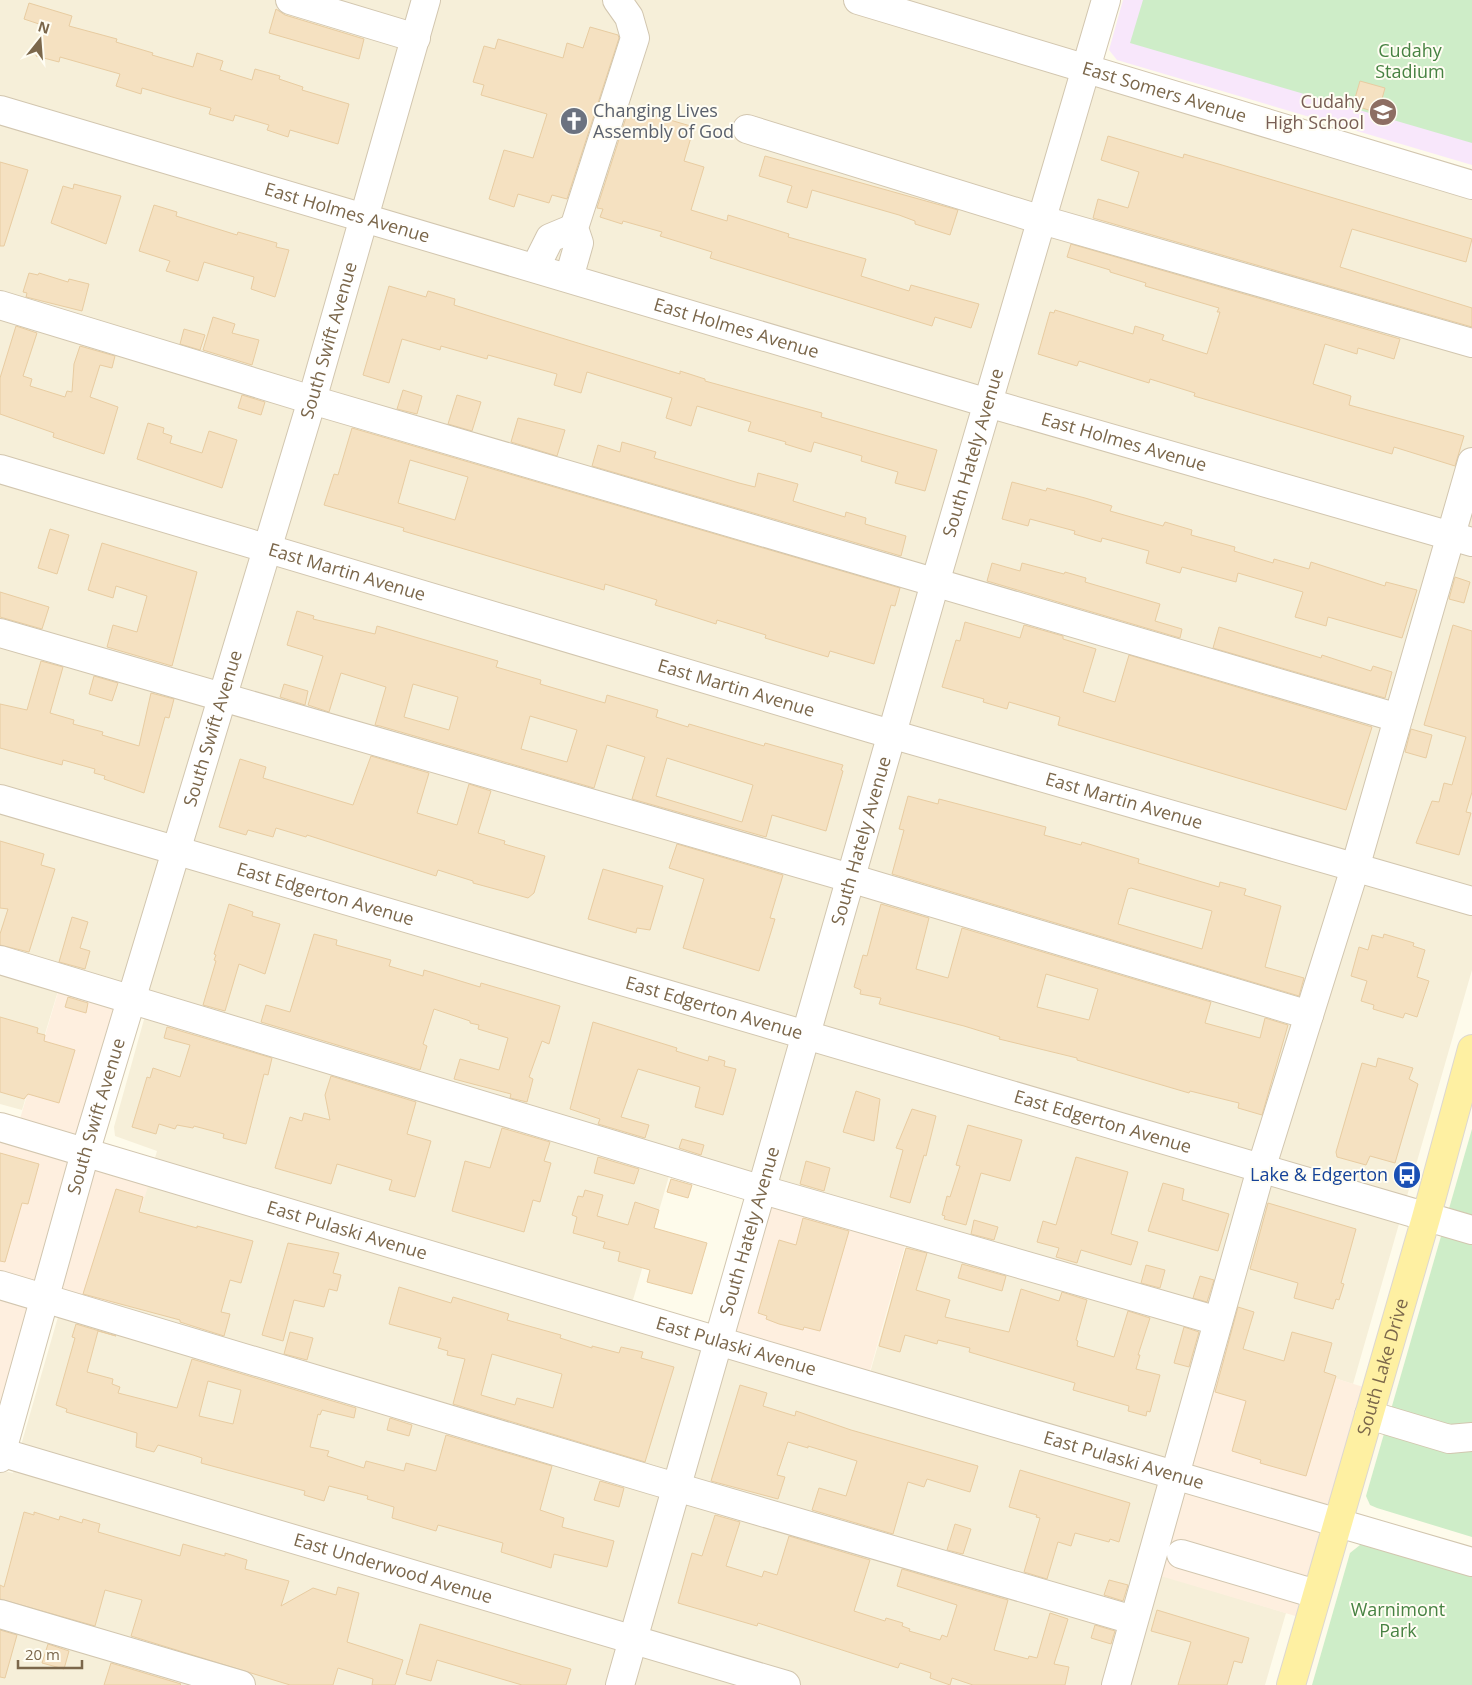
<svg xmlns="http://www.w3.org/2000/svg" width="1472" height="1685" viewBox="0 0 1472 1685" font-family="'Open Sans',sans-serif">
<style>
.residential{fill:#f6efd9;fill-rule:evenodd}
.commercial{fill:#feefdf}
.education{fill:#f8e7fb}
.green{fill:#ceedc8}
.building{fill:#f5e1c1;stroke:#e8cca1;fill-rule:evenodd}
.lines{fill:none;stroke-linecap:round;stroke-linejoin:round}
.minor-casing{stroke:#d2c6af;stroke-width:30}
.major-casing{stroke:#ddd7d0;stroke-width:30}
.minor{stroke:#fff;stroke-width:28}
.major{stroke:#fef0a2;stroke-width:28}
.labels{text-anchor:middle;stroke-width:4;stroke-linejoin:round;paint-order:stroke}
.park-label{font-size:18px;fill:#478242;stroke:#fffdf3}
.street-label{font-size:18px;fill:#7b674b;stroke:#fffdf3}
.education-label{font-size:18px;fill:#785e54;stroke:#fffdf3;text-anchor:end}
.worship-label{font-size:18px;fill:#5b616d;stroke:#fffdf3;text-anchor:start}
.transit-label{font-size:18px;fill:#164399;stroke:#fffdf3;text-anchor:end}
</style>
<rect width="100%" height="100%" fill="#fefbeb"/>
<path class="residential" d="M0 0H1091L1069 78 1472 198V970L1353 1384 1209 1338 1144 1570 1286 1613 1265 1685H0V1470L13 1473 60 1310 107 1324 157 1151 115 1136 114 1127 150 998 64 971 22 1110 0 1104ZM676 1152 913 1222 864 1394 626 1324Z"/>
<g class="commercial">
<path d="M62 979 131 999 86 1153 152 1173 109 1317 47 1298 0 1452V1127L16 1132Z"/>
<path d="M763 1190 909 1232 866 1385 719 1340Z"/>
<path d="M1213 1340 1376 1391 1309 1620 1147 1572Z"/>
</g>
<path class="education" d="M1123 0H1472V165L1117 60 1109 50Z"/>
<g class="green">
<path d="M1143 0H1472V143L1130 43Z"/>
<path d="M1472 1129V1537L1377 1508 1370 1505 1366 1496Z"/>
<path d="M1360 1545H1369L1472 1575V1685H1312L1350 1553Z"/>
</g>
<g class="building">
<path d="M29 3 72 16 69 26 117 39 116 42 153 53 152 55 193 67 197 53 223 61 220 70 252 80 255 69 280 76 279 79 303 87 302 90 349 104 338 144 290 130 288 137 267 130 269 125 235 115 233 121 209 114 211 108 179 99 142 88 141 94 116 86 120 74 60 57 59 62 36 56 45 26 24 19Z"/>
<path d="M276 9 285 15 364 39 359 59 269 33Z"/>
<path d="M590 27 618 35 619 38 567 199 552 195 549 203 518 194 514 207 489 199 504 150 533 158 547 114 481 95 484 85 473 82 484 46 495 49 498 39 563 58 567 43 583 48Z"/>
<path d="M1360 81 1385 88 1378 113 1353 105Z"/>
<path d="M629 108 694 127 684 161 704 167 691 210 727 221 728 215 789 234 788 237 866 259 861 276 909 291 911 285 979 304 971 328 935 317 932 326 710 258 712 252 660 236 662 232 623 221 622 224 600 217 603 209 597 208Z"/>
<path d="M1108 136 1183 158 1184 154 1222 165 1472 239 1466 262 1352 229 1340 267 1472 308V327L1093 218 1098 199 1128 208 1139 172 1101 160Z"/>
<path d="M765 156 958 210 950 235 915 224V221L899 215 812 190 807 208 787 202 792 186 759 176Z"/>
<path d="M0 162 28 170 4 246H0Z"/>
<path d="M74 184 121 196 106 244 51 223 63 186 73 189Z"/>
<path d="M154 205 177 212 176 216 237 235 238 232 277 243 276 247 289 250 275 297 251 289 254 277 204 262 198 281 166 271 170 261 139 251Z"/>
<path d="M1071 244 1400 339 1394 359 1358 348 1357 354 1325 344 1313 384 1351 396 1349 405 1464 436 1455 466 1394 447 1392 454 1194 396 1195 393 1150 379 1149 383 1079 361 1077 366 1038 354 1050 312 1054 313 1055 310 1133 334 1135 326 1164 335 1162 340 1207 354 1220 312H1217L1219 308 1145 286 1146 283 1110 272V270L1067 257Z"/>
<path d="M29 273 38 275 39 273 68 282 69 279 89 284 82 311 26 297 27 293 23 292Z"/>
<path d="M389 286 426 297 428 291 455 299 454 305 499 319 680 374V371L705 379V381L822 413 821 417 937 450 925 491 895 483 898 472 861 461 862 456 814 442 811 452 785 444 786 442 748 431 751 422 697 406 691 426 666 418 672 398 587 372 581 393 554 385 557 374 488 355 487 359 441 346 440 350 402 339 389 383 363 375Z"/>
<path d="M213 317 235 324 232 333 259 340 252 365 203 350Z"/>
<path d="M16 326 37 333 23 376 32 379 30 386 65 397 67 391 72 392 74 364 80 346 115 356 112 368 100 365 90 397 118 407 104 454 53 437 54 433 0 414V378Z"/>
<path d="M184 329 205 335 200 350 180 344Z"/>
<path d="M403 390 422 396 417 414 397 409Z"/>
<path d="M242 395 265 402 261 415 238 408Z"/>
<path d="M457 395 481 402 472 431 448 424Z"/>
<path d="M518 418 565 430 557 456 511 442Z"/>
<path d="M148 423 164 428 163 433 172 436 170 443 202 453 209 431 237 440 222 488 137 459Z"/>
<path d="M352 428 900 588 895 606 891 605 874 664 830 651 828 657 765 638 766 635 717 620 716 624 691 616 655 605 657 600 605 584 604 590 403 531 404 528 324 505 334 474 338 475ZM410 460 468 477 455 520 398 503Z"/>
<path d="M622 442 656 452 654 458 739 483 755 487 758 473 798 484 793 501 845 517 846 512 866 518 865 524 906 536 901 556 592 466 598 445 620 452Z"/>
<path d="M1012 482 1046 491 1047 488 1085 498 1112 506 1110 511 1163 526 1165 522 1192 530 1191 535 1235 547 1234 551 1273 563 1274 559 1309 569 1311 562 1385 586 1386 582 1417 590 1402 638 1328 617 1326 626 1295 617 1303 592 1238 573 1236 582 1182 567 1180 573 1146 563 1149 551 1102 538 1101 542 1074 534 1075 531 1030 519 1028 526 1002 519Z"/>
<path d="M50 529 69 535 57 574 38 568Z"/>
<path d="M102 543 197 572 172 666 107 647 113 625 137 632 147 596 116 586 113 598 88 590Z"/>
<path d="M992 563 1020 571 1022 563 1064 574 1065 572 1086 578 1085 582 1160 604 1155 621 1182 629 1180 638 987 581Z"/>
<path d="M1455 577 1470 582 1464 603 1449 599Z"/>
<path d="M0 592 49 607 42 629 0 617Z"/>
<path d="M297 611 314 616 313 619 375 634 377 626 498 661 496 667 541 680 540 684 605 703 607 695 658 710 656 717 688 727 689 724 764 746 765 743 843 765 841 770 843 771 826 831 772 815 766 837 632 799 645 757 607 745 594 788 380 726 375 725 386 687 341 673 329 712 308 705 323 656 287 645ZM413 684 458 697 449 730 404 717ZM530 716 577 730 567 762 521 749ZM667 758 753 785 742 822 656 796Z"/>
<path d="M965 622 1020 638 1024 625 1063 636V639L1096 649 1083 692 1115 702 1129 655 1372 727 1346 810 1058 725 1060 717 1009 702 1007 709 983 702 984 699 942 687 956 640 960 641Z"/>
<path d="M1453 625 1472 631V792L1466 812 1471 813 1459 855 1416 843 1432 801 1439 802 1444 783 1452 785 1466 737 1424 725Z"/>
<path d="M1219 627 1321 658 1322 655 1371 671 1373 666 1392 672 1385 698 1213 648Z"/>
<path d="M41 661 63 667 50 713 74 720 73 724 103 732 102 735 139 746 151 693 174 699 169 718 165 717 144 793 104 779 105 776 94 773 95 769 63 760 62 765 0 748V704L27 710Z"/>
<path d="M94 676 118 683 112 701 89 694Z"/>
<path d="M284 684 308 691 305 705 280 697Z"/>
<path d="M1411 729 1432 735 1426 758 1405 752Z"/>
<path d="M371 756 429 773 417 813 457 825 469 784 491 791 478 833 505 841 504 844 545 856 534 893 528 898 521 896 473 883V881L438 870 436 876 307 835 306 837 276 828 273 837 248 830 246 835 219 827 240 759 266 767 263 778 353 805Z"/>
<path d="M908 796 938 804 939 799 1046 827 1044 835 1081 845 1082 842 1139 859 1138 863 1219 887 1220 882 1246 889 1244 895 1281 906 1265 967 1304 978 1299 996 892 874 904 830 899 829ZM1131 888 1212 911 1202 949 1118 924 1128 889Z"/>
<path d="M0 841 44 854 41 865 55 869 29 952 0 945V934L8 909 0 908Z"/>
<path d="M677 844 783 875 770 918 775 919 759 971 683 948 704 879 669 868Z"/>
<path d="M603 869 663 886 650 930 637 928 636 933 588 919Z"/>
<path d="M229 904 253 912 252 916 280 924 265 974 239 964 225 1011 203 1005 216 961 214 960 216 955 214 954Z"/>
<path d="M881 904 929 918 916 969 948 978 962 928 1211 1002 1205 1023 1260 1038 1265 1018 1288 1025 1262 1115 1238 1108 1239 1103 1190 1091 1189 1093 1077 1060V1058L999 1039 1000 1037 964 1026 879 1004 881 998 860 994 861 990 854 987 863 955 867 956ZM1046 974 1098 989 1089 1020 1037 1007Z"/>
<path d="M72 917 88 922 80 948 90 951 85 969 59 962Z"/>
<path d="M314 934 337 940 336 945 391 960 389 966 423 976 424 970 480 987 481 983 560 1006 549 1044 542 1041 529 1077 533 1079 527 1102 510 1098 511 1094 454 1079 460 1059 499 1070 508 1038 478 1029 479 1025 470 1023V1021L434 1009 423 1044 427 1046 420 1070 261 1022 266 1005 290 1012Z"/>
<path d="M1384 934 1414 943 1413 946 1425 950 1417 977 1429 981 1417 1017 1405 1013 1403 1018 1373 1009 1374 1005 1361 1001 1367 981 1351 976 1359 947 1368 950 1372 935 1383 938Z"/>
<path d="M68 997 88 1003 86 1013 65 1007Z"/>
<path d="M0 1017 38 1028 37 1033 45 1035 44 1041 75 1050 59 1103 28 1094 24 1099 0 1092Z"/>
<path d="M593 1022 677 1048 676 1051 708 1061 709 1056 725 1061 724 1066 736 1069 723 1115 695 1107 700 1087 638 1069 621 1117 649 1125 645 1138 598 1124 600 1119 570 1109Z"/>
<path d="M167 1027 272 1058 268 1075 264 1074 246 1144 223 1138 224 1134 194 1126 193 1128 177 1125 175 1129 159 1124 156 1134 132 1127 147 1077 150 1078 153 1068 180 1077 190 1045 164 1038Z"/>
<path d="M1378 1058 1413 1068 1409 1079 1418 1084 1395 1163 1370 1156 1366 1165 1337 1157 1336 1152 1362 1063 1376 1067Z"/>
<path d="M331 1076 416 1102 407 1134 431 1141 415 1197 389 1190 392 1180 337 1164 331 1184 275 1168 290 1117 302 1121 304 1113 330 1120 325 1095Z"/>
<path d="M856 1091 880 1099 874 1141 843 1132Z"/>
<path d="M912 1109 936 1116 926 1156 924 1155 910 1203 890 1197 903 1150 896 1148Z"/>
<path d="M968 1125 1022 1140 1010 1181 981 1173 966 1225 944 1219 945 1216 942 1215 947 1196 950 1197 960 1166 956 1165Z"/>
<path d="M502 1128 550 1142 544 1161 551 1163 540 1202 533 1200 524 1232 452 1211 465 1161 490 1168Z"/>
<path d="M682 1139 704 1145 701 1155 679 1148Z"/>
<path d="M0 1153 39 1164 28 1204 22 1203 5 1262 0 1261Z"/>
<path d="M598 1157 639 1169 634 1184 594 1173Z"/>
<path d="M1076 1157 1128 1172 1111 1234 1138 1242 1131 1265 1081 1250 1077 1263 1056 1257 1059 1248 1037 1242 1043 1221 1056 1225Z"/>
<path d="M806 1161 830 1168 824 1191 800 1184Z"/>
<path d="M671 1179 692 1185 688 1198 667 1192Z"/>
<path d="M1163 1183 1184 1189 1182 1200 1229 1214 1218 1251 1148 1231Z"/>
<path d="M116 1189 143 1197 139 1212 197 1228V1226L253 1241 241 1283 230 1280 221 1312 230 1314 224 1336 180 1322V1320L83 1294Z"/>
<path d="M585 1190 603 1195 597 1216 628 1225 635 1202 659 1210 654 1228 707 1243 692 1294 647 1282 650 1270 618 1261 620 1252 603 1248 605 1242 573 1233 577 1217 572 1215 578 1196 583 1197Z"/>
<path d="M1268 1203 1356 1229 1341 1283 1344 1284 1339 1300 1336 1299 1333 1309 1294 1298 1298 1283 1250 1269Z"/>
<path d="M803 1218 849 1231 820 1331 804 1327 803 1330 779 1324 766 1319 767 1316 758 1313 779 1240 796 1245Z"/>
<path d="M974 1220 998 1227 994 1240 971 1234Z"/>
<path d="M288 1243 339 1253 333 1273 341 1275 337 1291 329 1289 324 1307 294 1300 283 1341 262 1335Z"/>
<path d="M906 1248 927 1253 916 1290 950 1300 945 1317 1009 1332 1021 1289 1059 1301 1062 1292 1087 1300 1076 1340 1078 1341 1077 1346 1114 1357 1128 1311 1150 1318 1138 1355H1140L1136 1369 1160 1375 1150 1412 1147 1411 1146 1416 1128 1411 1129 1406 1073 1390 1075 1383 969 1352 970 1348 938 1340 937 1344 905 1335 900 1352 879 1346Z"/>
<path d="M962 1264 1006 1276 1002 1291 958 1278Z"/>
<path d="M1146 1265 1165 1270 1160 1288 1141 1283Z"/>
<path d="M1200 1276 1214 1280 1207 1302 1193 1298Z"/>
<path d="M399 1287 451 1303 453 1297 476 1304 509 1314 507 1320 561 1335 560 1338 592 1348V1346L619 1353 621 1347 643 1352 641 1358 674 1367 645 1462 453 1404 465 1359 447 1355 448 1351 438 1348 441 1338 389 1324ZM492 1354 562 1374 553 1408 517 1398 515 1405 481 1395Z"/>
<path d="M1238 1307 1254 1312 1243 1349 1284 1361 1292 1332 1332 1343 1324 1372 1336 1376 1306 1476 1260 1463 1261 1460 1232 1451 1246 1401 1215 1392Z"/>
<path d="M76 1324 116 1336 98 1331 87 1372 113 1379 112 1384 120 1387 118 1393 177 1408 192 1359 356 1408 354 1418 322 1410 320 1415 318 1414 310 1447 329 1451 327 1456 364 1468 366 1461 404 1471 406 1463 436 1471 446 1435 552 1466 540 1510 564 1518 562 1527 614 1541 607 1567 554 1554 551 1568 501 1552 503 1543 438 1525 436 1531 392 1518 394 1507 367 1499 368 1496 329 1486 324 1501 304 1495 305 1491 201 1463 202 1458 193 1455 158 1445 154 1452 136 1447 137 1433 66 1412 67 1409 56 1405 75 1338 72 1337ZM208 1381 241 1390 233 1424 199 1416Z"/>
<path d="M1184 1327 1199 1332 1189 1367 1174 1363Z"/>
<path d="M290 1332 313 1338 307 1360 284 1354Z"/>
<path d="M740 1385 767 1393 763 1406 795 1416 796 1411 851 1430 978 1466 970 1492 927 1479 924 1487 908 1482 893 1534 812 1510 819 1488 846 1496 857 1461 808 1446V1448L788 1442 777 1475 785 1477 778 1499 711 1481Z"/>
<path d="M390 1418 412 1425 409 1436 387 1430Z"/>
<path d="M1020 1470 1130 1503 1119 1542 1110 1539 1109 1542 1075 1533 1071 1546 1058 1542 1047 1579 1024 1572 1040 1518 1036 1517 1037 1515 1009 1507Z"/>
<path d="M600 1481 624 1488 619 1507 594 1500Z"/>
<path d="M24 1512 34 1515V1512L59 1520 60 1516 82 1523 83 1519 100 1524 98 1532 180 1556 183 1544 225 1556V1553L247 1560 245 1569 289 1581 281 1606 313 1588 336 1595 338 1587 359 1593 347 1642 403 1660 395 1685H372L373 1679 338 1668 333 1685H290L131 1636 142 1600 105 1590 95 1626 0 1599V1585L4 1587Z"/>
<path d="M715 1515 740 1522 726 1566 762 1577 764 1571 777 1575 789 1536 870 1560 854 1611 885 1621 886 1618 903 1623 902 1626 910 1629 909 1631 940 1640 942 1635 947 1637 957 1605 897 1586 902 1569 1008 1600 994 1650 1028 1659 1029 1656 1037 1658 1050 1613 1068 1619 1054 1664 1069 1667 1065 1685H973L952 1678 950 1685 930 1678 931 1673 900 1663 898 1668 758 1623 757 1626 678 1603 692 1553 702 1556Z"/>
<path d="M955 1524 971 1529 963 1554 947 1550Z"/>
<path d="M1109 1580 1128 1585 1123 1601 1104 1595Z"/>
<path d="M1157 1610 1249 1638 1242 1663 1234 1661 1227 1685H1178L1191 1642 1151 1631Z"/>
<path d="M420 1624 571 1669 566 1685H522L437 1660 431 1681 406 1674Z"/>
<path d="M1095 1625 1115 1631 1111 1644 1091 1638Z"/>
<path d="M0 1630 17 1635 5 1678 0 1677Z"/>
<path d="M48 1644 69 1651 64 1669 42 1663Z"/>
<path d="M111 1663 181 1684 180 1685H104Z"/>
</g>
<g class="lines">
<defs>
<g id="minor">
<path d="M290 0 416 38"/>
<path id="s1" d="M858 0 1472 185"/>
<path id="s2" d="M0 110 988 403 1472 542"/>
<path d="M747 129 1042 220 1472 343"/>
<path d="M535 268 550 238 574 228"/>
<path d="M569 278 579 243 574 228 635 38 629 17 617 0"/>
<path d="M0 305 312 400 1398 718"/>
<path id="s3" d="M0 469 870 728 1472 901"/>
<path d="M0 633 850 878 1309 1015"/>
<path id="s4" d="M0 799 1472 1230"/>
<path d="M0 960 763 1190 1218 1321"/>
<path id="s5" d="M0 1127 839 1377 1472 1562"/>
<path d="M0 1285 652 1480 1133 1620"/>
<path d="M1369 1415 1449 1439 1472 1437"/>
<path id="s6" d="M0 1452 786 1685"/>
<path id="s7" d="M0 1458 85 1153 312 400 426 0"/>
<path d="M1181 1554 1316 1594"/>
<path d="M0 1614 241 1685"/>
<path id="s8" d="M620 1685 935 583 1106 0"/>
<path d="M1116 1685 1261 1169 1355 868 1472 462"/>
</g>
<g id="major">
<path id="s9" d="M1291 1685 1426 1218 1472 1049"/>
</g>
</defs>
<use href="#minor" class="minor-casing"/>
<use href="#major" class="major-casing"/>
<use href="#minor" class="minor"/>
<use href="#major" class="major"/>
</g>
<defs>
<symbol id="school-disc" viewBox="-11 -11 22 22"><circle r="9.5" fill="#8d6e63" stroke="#fffdf3"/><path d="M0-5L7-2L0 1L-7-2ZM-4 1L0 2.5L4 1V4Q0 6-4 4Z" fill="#fff"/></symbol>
<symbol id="church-disc" viewBox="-11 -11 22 22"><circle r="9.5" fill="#6b7280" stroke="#fffdf3"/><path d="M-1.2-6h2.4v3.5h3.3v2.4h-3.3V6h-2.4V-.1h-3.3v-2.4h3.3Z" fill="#fff"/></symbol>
<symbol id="bus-disc" viewBox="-11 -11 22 22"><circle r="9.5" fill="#1a4fb4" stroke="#fffdf3"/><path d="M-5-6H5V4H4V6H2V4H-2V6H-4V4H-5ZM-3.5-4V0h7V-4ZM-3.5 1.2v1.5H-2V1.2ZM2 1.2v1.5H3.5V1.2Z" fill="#fff"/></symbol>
</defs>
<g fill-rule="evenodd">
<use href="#school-disc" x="1367" y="96" width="32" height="32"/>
<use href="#church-disc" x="558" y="105" width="32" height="32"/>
<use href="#bus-disc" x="1391" y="1159" width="32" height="32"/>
</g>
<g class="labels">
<g class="park-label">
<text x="1410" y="57">Cudahy<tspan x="1410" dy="21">Stadium</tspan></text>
<text x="1398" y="1616">Warnimont<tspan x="1398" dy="21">Park</tspan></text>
</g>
<g class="street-label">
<text dy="6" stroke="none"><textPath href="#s1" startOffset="320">East Somers Avenue</textPath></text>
<text dy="6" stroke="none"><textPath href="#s2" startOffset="362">East Holmes Avenue</textPath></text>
<text dy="6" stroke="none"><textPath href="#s2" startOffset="768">East Holmes Avenue</textPath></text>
<text dy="6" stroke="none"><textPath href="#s7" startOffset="1165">South Swift Avenue</textPath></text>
<text dy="6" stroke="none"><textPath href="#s2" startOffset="1172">East Holmes Avenue</textPath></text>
<text dy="6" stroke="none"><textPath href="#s8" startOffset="1282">South Hately Avenue</textPath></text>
<text dy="6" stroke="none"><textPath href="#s3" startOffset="362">East Martin Avenue</textPath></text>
<text dy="6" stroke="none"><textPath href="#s3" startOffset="768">East Martin Avenue</textPath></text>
<text dy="6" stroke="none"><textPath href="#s7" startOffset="760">South Swift Avenue</textPath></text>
<text dy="6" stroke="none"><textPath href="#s3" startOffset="1172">East Martin Avenue</textPath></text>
<text dy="6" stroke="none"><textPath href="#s8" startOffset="878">South Hately Avenue</textPath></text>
<text dy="6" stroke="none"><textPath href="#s4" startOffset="339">East Edgerton Avenue</textPath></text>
<text dy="6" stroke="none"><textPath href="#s4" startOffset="744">East Edgerton Avenue</textPath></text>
<text dy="6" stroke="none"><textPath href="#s7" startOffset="355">South Swift Avenue</textPath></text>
<text dy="6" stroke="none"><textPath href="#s4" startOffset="1149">East Edgerton Avenue</textPath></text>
<text dy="6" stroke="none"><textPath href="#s5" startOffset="362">East Pulaski Avenue</textPath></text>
<text dy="6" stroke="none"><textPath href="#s8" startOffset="472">South Hately Avenue</textPath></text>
<text dy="6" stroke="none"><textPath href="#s5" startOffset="768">East Pulaski Avenue</textPath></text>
<text dy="6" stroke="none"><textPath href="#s9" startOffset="331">South Lake Drive</textPath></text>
<text dy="6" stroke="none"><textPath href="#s5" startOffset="1172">East Pulaski Avenue</textPath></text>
<text dy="6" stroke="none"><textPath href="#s6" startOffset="410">East Underwood Avenue</textPath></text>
</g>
<g class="education-label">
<text x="1364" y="108">Cudahy<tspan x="1364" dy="21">High School</tspan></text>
</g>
<g class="worship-label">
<text x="593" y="117">Changing Lives<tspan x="593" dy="21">Assembly of God</tspan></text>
</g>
<g class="transit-label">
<text x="1388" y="1181">Lake &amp; Edgerton</text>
</g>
</g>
<g transform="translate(40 40) rotate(17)" stroke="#fffdf3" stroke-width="4" paint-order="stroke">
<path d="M0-4L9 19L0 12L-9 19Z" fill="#7b674b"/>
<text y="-8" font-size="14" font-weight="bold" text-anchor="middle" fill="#7b674b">N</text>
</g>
<path d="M18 1660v8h64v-8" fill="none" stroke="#7b674b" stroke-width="2.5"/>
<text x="25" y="1660" font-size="15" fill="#7b674b" stroke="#fffdf3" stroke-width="4" paint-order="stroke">20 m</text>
</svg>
